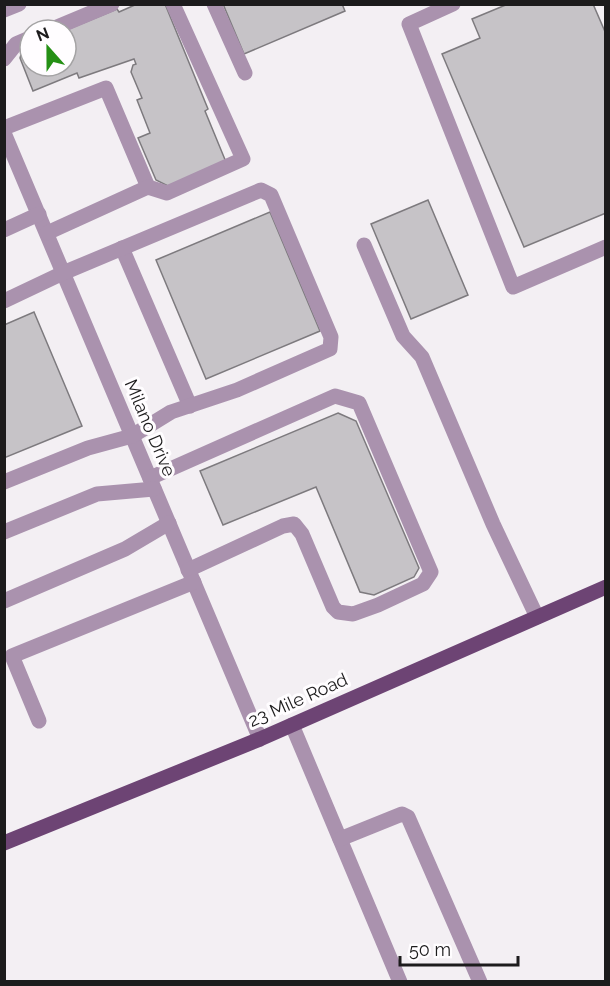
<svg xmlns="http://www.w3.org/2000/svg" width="610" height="986" viewBox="0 0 610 986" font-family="Raleway,sans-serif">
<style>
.building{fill:#c6c3c7;stroke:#7d7a7e;stroke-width:1.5}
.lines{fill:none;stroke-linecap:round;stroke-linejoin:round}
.minor{stroke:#aa92ae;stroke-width:15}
.major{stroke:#6d4474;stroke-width:15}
.labels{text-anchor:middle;stroke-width:6;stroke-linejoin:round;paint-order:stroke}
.street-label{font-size:18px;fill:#1c1b1c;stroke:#fffdff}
</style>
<rect width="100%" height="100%" fill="#f3eff3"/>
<g class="building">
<path d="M137 4H165L208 109 205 111 226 162 168 186 156 180 138 138 150 133 137 100 142 98 131 72 133 65 136 64 134 59 79 78 77 73 33 91 20 58 23 48 30 45V66H66V30L117 9 119 12Z"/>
<path d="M223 4H342L345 11 244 54Z"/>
<path d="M508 4H593L606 34V213L524 247 442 54 480 38 472 19Z"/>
<path d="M428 200 468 295 411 319 371 224Z"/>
<path d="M270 212 320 331 206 379 156 260Z"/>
<path d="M34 312 82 426 4 458V325Z"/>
<path d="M338 413 356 421 419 568 414 577 374 595 360 592 316 487 223 525 200 471Z"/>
</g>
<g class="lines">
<g class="minor">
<path d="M214 4 245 73"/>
<path d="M453 4 409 24 513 287 606 247"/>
<path d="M4 10 19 4"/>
<path d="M50 30 112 4"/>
<path d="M4 59 16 44 30 38"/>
<path d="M4 128 106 88 148 187"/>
<path d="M4 133 260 739"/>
<path d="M4 230 39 214"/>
<path d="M47 233 148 187 167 193 243 159 173 4"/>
<path d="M364 245 403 336 422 357 493 524 537 617"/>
<path d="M122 248 190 406"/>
<path d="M4 301 63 273 261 190 271 195 331 337 330 349 237 390 171 412 132 436 88 448 4 482"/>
<path d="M150 478 335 396 359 403 431 572 423 584 378 605 353 614 338 612 333 607 302 534 294 524 283 526 188 570"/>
<path d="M4 532 97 494 154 489"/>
<path d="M4 601 125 549 169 523"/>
<path d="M39 721 12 656 194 582"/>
<path d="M292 725 400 982"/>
<path d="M340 839 402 814 408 817 480 982"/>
</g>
<path class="major" d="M4 843 260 739 606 587"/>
</g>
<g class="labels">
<g class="street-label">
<text transform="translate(150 428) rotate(67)" y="6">Milano Drive</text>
<text transform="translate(298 700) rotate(-24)" y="6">23 Mile Road</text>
</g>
</g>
<rect width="610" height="986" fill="none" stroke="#1c1b1c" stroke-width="12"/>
<g transform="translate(48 48) rotate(339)"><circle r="28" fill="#fffdff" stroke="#a4a3a4" stroke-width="1.5"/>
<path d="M0-4.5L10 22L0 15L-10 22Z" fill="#259015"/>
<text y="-9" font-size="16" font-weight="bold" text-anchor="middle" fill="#1c1b1c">N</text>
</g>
<path d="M400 956v9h118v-9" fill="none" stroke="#1c1b1c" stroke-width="3"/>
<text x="409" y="956" font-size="18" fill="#1c1b1c" stroke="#fffdff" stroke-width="4.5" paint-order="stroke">50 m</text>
</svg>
